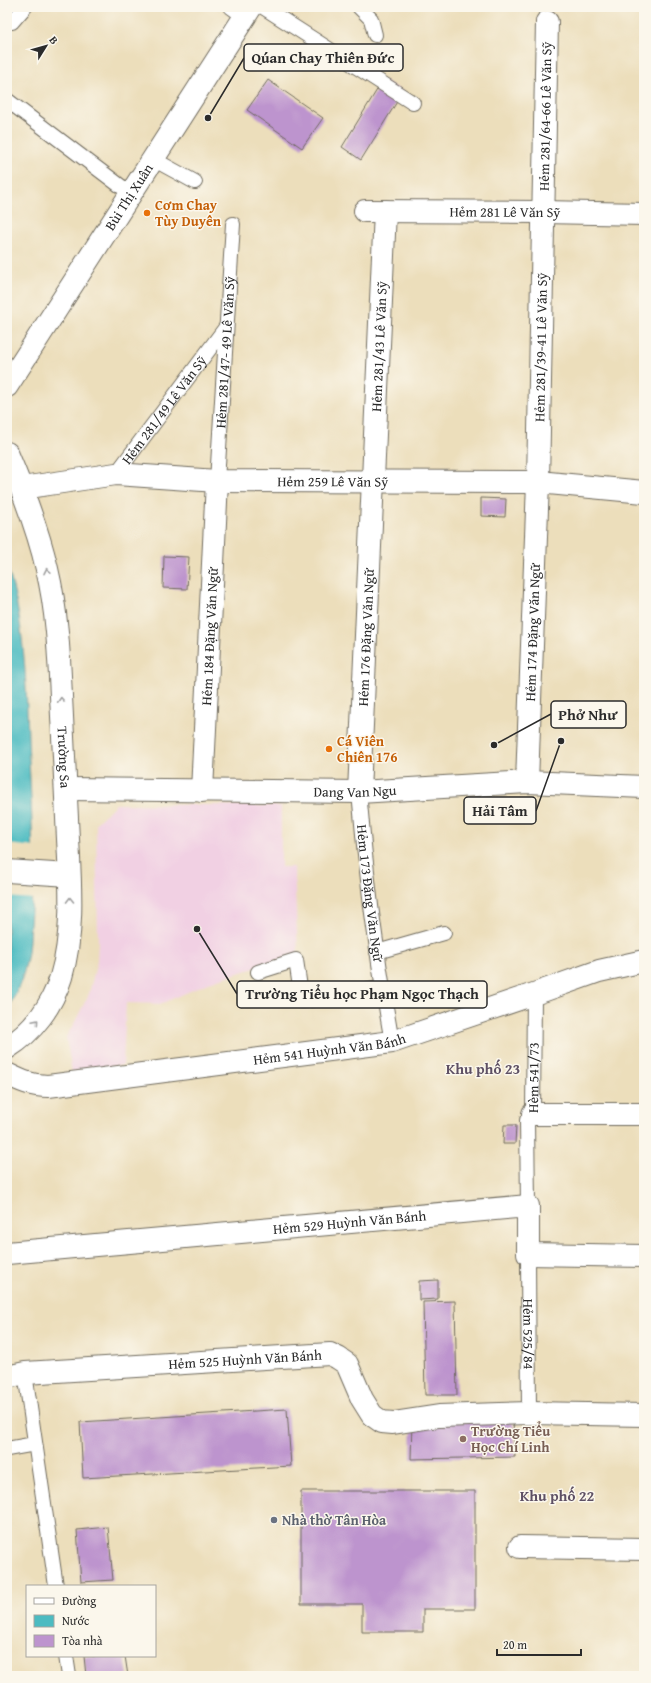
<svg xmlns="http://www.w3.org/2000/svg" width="651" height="1683" viewBox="0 0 651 1683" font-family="'Gentium Book Plus',serif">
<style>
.built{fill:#f1d0e3}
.water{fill:#4cbbc1;stroke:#3c7376}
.pier{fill:#ecdebb}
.building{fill:#bd94ce}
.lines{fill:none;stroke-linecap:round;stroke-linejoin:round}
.lane-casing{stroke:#6f6a5d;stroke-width:16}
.street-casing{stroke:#6f6a5d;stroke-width:24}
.secondary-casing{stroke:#6f6a5d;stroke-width:24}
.lane{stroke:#fff;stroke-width:14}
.street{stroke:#fff;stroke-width:22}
.secondary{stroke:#fff;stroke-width:22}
.oneway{stroke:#a0a0a0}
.food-dot{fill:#e8710a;stroke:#fbf7ec;stroke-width:1.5}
.education-dot{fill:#8d6e63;stroke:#fbf7ec;stroke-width:1.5}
.worship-dot{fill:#6b7280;stroke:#fbf7ec;stroke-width:1.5}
.labels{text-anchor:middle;stroke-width:3;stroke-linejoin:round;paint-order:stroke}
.street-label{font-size:14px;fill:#2b2b2b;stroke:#fbf7ec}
.food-label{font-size:14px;font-weight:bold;fill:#c56008;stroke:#fbf7ec;text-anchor:start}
.education-label{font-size:14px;font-weight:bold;fill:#785e54;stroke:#fbf7ec;text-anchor:start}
.worship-label{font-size:14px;font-weight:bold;fill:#5b616d;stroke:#fbf7ec;text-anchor:start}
.neighbourhood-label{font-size:15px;font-weight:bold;fill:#5e5064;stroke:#fbf7ec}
.leader{fill:none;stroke:#2b2b2b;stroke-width:1.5}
.callout-dot{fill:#2b2b2b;stroke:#fbf7ec;stroke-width:1.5}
.callout{fill:#fbf7ec;stroke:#2b2b2b;stroke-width:1.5}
.callout-label{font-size:15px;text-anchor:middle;font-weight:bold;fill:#2b2b2b}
</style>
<rect width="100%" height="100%" fill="#fbf7ec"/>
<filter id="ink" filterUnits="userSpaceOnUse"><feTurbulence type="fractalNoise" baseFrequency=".025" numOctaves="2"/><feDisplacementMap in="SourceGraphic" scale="8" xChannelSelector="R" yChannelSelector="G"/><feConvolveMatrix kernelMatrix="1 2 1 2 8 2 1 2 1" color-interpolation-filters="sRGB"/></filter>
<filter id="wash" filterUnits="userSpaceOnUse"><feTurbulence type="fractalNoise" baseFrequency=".012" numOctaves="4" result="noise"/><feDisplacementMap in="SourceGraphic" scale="16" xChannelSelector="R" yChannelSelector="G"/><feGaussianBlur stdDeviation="0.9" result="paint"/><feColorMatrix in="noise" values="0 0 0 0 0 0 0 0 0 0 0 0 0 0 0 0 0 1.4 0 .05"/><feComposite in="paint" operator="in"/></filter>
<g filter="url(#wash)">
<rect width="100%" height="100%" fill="#ecdebb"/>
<path class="built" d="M116 804 281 806V867H294L298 955 215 980 161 1004 126 1003 123 1065 72 1072 66 1037 74 1024 89 994 97 961 98 941 96 823Z"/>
<path class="water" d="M7 566C27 628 26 696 29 761 32 815 35 869 30 924 29 937 29 951 26 963 22 982 16 994 7 1010Z"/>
<path class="pier" d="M7 844 35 847 34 899 7 897Z"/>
<g id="blocks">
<g class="building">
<path d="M268 80 323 118 302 148 247 110Z"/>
<path d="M383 80 403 92 361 160 342 147Z"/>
<path d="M481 498 506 499 505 517 481 516Z"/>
<path d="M164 556 189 557 187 589 163 588Z"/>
<path d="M504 1125H516L515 1144H503Z"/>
<path d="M438 1280V1299L419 1300V1281Z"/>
<path d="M455 1301 457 1395H425L423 1302Z"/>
<path d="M287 1409 291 1466 83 1478 80 1422Z"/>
<path d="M513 1420 515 1457 411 1459 412 1421Z"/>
<path d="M301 1491H475V1609H423V1632H362V1604H301Z"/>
<path d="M108 1527 113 1580 81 1582 77 1530Z"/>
<path d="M84 1656H125L128 1676H86Z"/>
</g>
</g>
</g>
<g filter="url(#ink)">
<use href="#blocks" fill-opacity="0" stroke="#6f6a5d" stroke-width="1"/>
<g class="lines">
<defs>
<g id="lane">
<path d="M231 7 245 17"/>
<path d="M263 7 413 103"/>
<path d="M359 7 371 19 375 35"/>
<path d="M12 22 25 7"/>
<path d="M7 100 131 194"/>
<path d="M153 159 195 182"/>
<path id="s1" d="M116 474 226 327"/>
<path id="s2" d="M217 481 233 224"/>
<path id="s3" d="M359 792C366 876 377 959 392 1042"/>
<path d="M377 952 444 933"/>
<path d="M258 972 296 960 302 1001 382 988"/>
<path id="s4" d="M528 1206 527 1120 533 1114 534 994"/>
<path id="s5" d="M528 1254 529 1413"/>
<path d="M25 1373 56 1586"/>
<path d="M7 1449 35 1444"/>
<path d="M66 1656 69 1676"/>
</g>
<g id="street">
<path id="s6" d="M365 211 543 212 644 214"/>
<path id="s7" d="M7 386 251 7"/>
<path id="s8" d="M22 488 116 474 217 481 538 482 644 492"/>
<path id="s9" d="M527 782 538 482 547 22"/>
<path id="s10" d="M202 791 217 481"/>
<path id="s11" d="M359 792 385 211"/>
<path id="s12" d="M7 1074C21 1081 32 1086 48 1086L392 1042 534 994 599 971 644 961"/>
<path d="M533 1114H644"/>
<path id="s13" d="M7 1253 528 1206V1254L644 1256"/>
<path id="s14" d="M7 1377 25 1373 330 1354 338 1358 347 1364 362 1399 372 1415 382 1422 393 1423 439 1416 529 1413 644 1415"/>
<path d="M520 1547 644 1549"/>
</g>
<g id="secondary">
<path id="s15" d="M7 453C23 491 38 529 47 569 57 610 59 654 61 696 63 737 65 778 67 818 69 870 76 927 61 977 52 1006 33 1032 7 1048"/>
<path id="s16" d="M66 789 359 792 527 782 644 787"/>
<path d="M7 871 69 875"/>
</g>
</defs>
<use href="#lane" class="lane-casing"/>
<use href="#street" class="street-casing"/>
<use href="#secondary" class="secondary-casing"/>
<use href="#lane" class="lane"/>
<use href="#street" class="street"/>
<use href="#secondary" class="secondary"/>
</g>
<defs><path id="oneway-chevron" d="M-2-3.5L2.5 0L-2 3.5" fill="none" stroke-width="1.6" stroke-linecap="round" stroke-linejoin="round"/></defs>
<g class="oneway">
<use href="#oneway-chevron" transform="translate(47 571) rotate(-102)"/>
<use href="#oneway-chevron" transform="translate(61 700) rotate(-93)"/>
<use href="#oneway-chevron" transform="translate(70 900) rotate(-91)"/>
<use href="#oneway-chevron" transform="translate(36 1022) rotate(-49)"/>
</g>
</g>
<g class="food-dot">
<circle cx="147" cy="213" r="4"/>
<circle cx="329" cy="749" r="4"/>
</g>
<circle class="education-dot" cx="463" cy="1439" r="4"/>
<circle class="worship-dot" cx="274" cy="1520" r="4"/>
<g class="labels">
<g class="street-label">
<text dy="5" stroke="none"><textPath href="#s9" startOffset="666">Hẻm 281/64-66 Lê Văn Sỹ</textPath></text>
<text dy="5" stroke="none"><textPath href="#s7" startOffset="225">Bùi Thị Xuân</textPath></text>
<text dy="5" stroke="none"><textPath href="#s6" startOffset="140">Hẻm 281 Lê Văn Sỹ</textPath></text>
<text dy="5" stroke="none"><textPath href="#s11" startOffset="446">Hẻm 281/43 Lê Văn Sỹ</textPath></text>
<text dy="5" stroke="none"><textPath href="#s9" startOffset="435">Hẻm 281/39-41 Lê Văn Sỹ</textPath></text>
<text dy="5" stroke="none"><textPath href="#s2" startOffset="129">Hẻm 281/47- 49 Lê Văn Sỹ</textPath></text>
<text dy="5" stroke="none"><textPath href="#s1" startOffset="80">Hẻm 281/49 Lê Văn Sỹ</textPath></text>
<text dy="5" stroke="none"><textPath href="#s8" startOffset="312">Hẻm 259 Lê Văn Sỹ</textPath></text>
<text dy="5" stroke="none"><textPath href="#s9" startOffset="150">Hẻm 174 Đặng Văn Ngữ</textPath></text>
<text dy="5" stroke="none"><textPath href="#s10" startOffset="155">Hẻm 184 Đặng Văn Ngữ</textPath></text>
<text dy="5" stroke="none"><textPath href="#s11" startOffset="155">Hẻm 176 Đặng Văn Ngữ</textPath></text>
<text dy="5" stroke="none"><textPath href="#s15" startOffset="312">Trường Sa</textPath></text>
<text dy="5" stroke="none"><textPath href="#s16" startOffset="289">Dang Van Ngu</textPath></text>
<text dy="5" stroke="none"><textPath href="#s3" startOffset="102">Hẻm 173 Đặng Văn Ngữ</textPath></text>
<text dy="5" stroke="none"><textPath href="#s12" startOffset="327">Hẻm 541 Huỳnh Văn Bánh</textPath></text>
<text dy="5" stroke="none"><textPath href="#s4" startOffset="131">Hèm 541/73</textPath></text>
<text dy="5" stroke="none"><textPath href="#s13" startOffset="344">Hẻm 529 Huỳnh Văn Bánh</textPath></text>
<text dy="5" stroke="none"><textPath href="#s5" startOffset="80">Hẻm 525/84</textPath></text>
<text dy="5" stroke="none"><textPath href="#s14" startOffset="239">Hẻm 525 Huỳnh Văn Bánh</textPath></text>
</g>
<g class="food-label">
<text x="155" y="210">Cơm Chay<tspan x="155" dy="16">Tùy Duyên</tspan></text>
<text x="337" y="746">Cá Viên<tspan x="337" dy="16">Chiên 176</tspan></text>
</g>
<g class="education-label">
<text x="471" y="1436">Trường Tiểu<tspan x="471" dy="16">Học Chí Linh</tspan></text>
</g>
<g class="worship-label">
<text x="282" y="1525">Nhà thờ Tân Hòa</text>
</g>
<g class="neighbourhood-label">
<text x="483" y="1074">Khu phố 23</text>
<text x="557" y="1501">Khu phố 22</text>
</g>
</g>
<path class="leader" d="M208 118L244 58M494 745L551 714M561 741L536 811M197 929L237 994"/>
<g class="callout-dot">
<circle cx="208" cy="118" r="4"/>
<circle cx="494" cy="745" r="4"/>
<circle cx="561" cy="741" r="4"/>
<circle cx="197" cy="929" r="4"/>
</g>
<g class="callout">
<rect x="244" y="44" width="159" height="27" rx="4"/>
<rect x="551" y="701" width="75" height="27" rx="4"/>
<rect x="464" y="797" width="72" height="27" rx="4"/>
<rect x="237" y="981" width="250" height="27" rx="4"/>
</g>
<g class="callout-label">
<text x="323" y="63">Qúan Chay Thiên Đức</text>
<text x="588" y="720">Phở Như</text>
<text x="500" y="816">Hải Tâm</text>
<text x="362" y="999">Trường Tiểu học Phạm Ngọc Thạch</text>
</g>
<rect width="651" height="1683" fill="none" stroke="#fbf7ec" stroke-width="24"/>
<rect x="26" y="1585" width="130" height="72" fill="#fbf7ec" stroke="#a8a59f"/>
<rect x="34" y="1598" width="20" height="6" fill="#ffffff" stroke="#a8a59f"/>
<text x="62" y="1605" font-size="12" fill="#2b2b2b">Đường</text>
<rect x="34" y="1615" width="20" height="12" fill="#4cbbc1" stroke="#a8a59f"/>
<text x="62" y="1625" font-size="12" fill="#2b2b2b">Nước</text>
<rect x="34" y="1635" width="20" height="12" fill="#bd94ce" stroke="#a8a59f"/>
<text x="62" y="1645" font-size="12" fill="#2b2b2b">Tòa nhà</text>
<g transform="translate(46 46) rotate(53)" stroke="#fbf7ec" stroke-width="3" paint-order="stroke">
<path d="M0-3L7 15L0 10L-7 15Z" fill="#2b2b2b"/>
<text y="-6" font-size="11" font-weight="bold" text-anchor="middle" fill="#2b2b2b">B</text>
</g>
<path d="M497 1649v6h84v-6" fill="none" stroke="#2b2b2b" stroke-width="2"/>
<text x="503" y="1649" font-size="12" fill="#2b2b2b" stroke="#fbf7ec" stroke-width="3" paint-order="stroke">20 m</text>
</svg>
